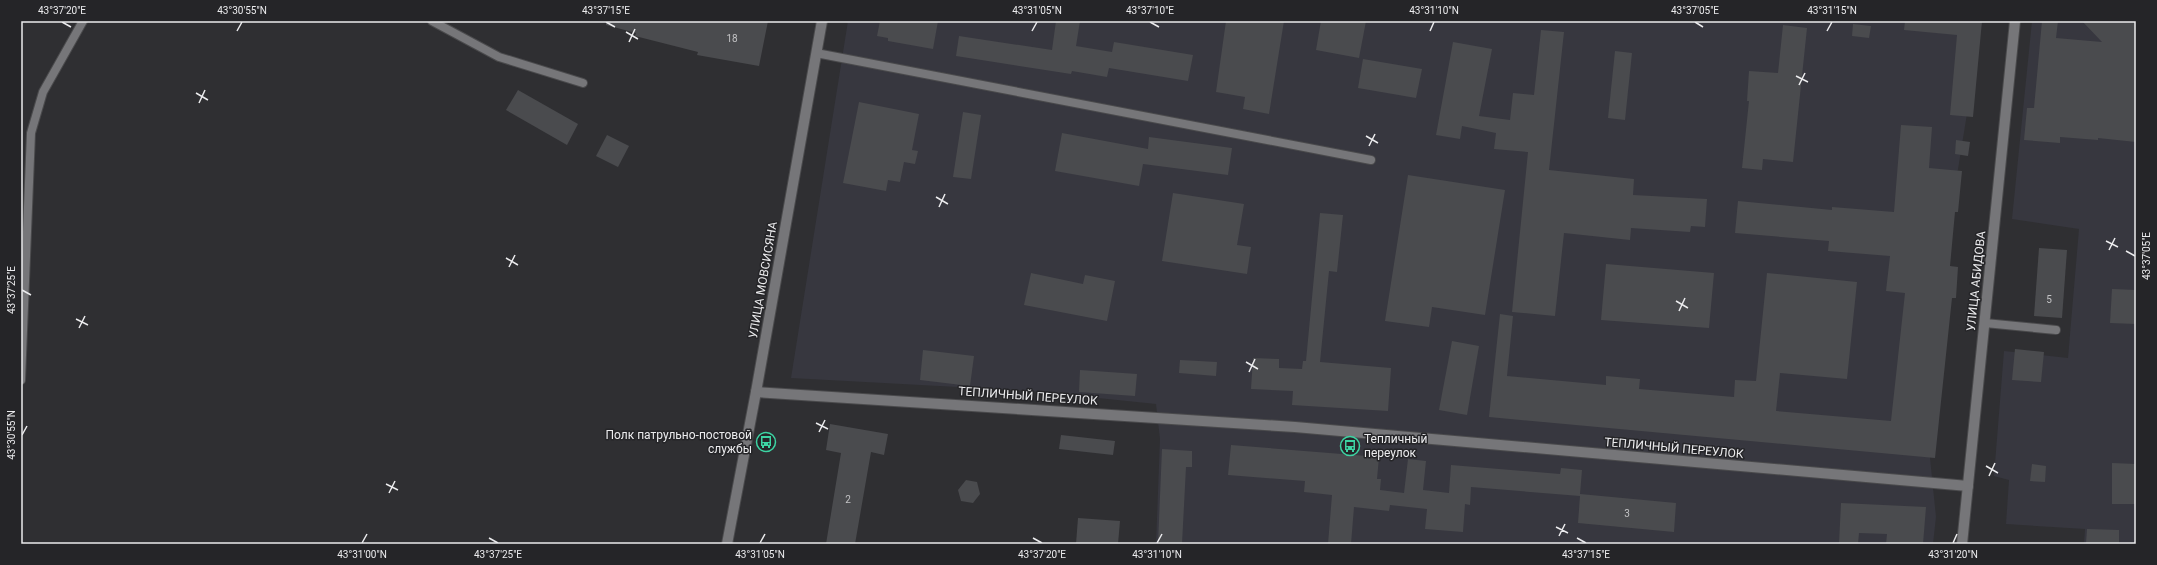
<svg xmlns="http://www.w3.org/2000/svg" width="2157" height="565" viewBox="0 0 2157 565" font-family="Roboto,sans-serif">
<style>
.built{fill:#37373f}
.building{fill:#4a4b4e}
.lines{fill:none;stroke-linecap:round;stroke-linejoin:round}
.lane-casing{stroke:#4a4a4c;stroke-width:10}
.street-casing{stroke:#4a4a4c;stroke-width:12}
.lane{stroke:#767679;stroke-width:8}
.street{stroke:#767679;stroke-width:10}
.ticks{fill:none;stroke:#ebebed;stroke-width:1.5}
.labels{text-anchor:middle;stroke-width:3;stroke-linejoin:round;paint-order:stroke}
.number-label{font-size:10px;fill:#c3c3c5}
.street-label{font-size:12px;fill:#ebebed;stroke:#252528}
.poi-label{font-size:12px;fill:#ebebed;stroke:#252528;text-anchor:end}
.neatline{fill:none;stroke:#ebebed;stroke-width:1.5}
.ticks-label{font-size:10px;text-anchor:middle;fill:#ebebed}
</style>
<rect width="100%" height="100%" fill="#2f2f32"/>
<g class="built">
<path d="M848 21H1982L1948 231 1930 458 1936 517 1933 544H1156L1160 439 1156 404 1030 391 791 378Z"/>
<path d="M2032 21H2136V544H2084L2085 529 2006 524 2009 480 1994 476 2004 351 2068 358 2079 229 2012 219Z"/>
</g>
<g class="building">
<path d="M606 21H768L759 66 697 55 698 52 635 36 636 33 606 25Z"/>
<path d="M880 21H938L933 49 888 41V38L877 36Z"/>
<path d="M1056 21H1080L1076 46 1112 52 1114 42 1193 55 1188 81 1109 68 1107 77 1072 71 1071 74 956 56 959 36 1052 50Z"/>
<path d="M1226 21H1284L1269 114 1243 109 1245 97 1216 92Z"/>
<path d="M1321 21H1366L1359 58 1316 50Z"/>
<path d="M1905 21H1982L1973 117 1950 115 1957 35 1904 30Z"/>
<path d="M2042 21H2058L2056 38 2102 42 2082 21H2136V142L2098 138V140L2060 137V143L2024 140 2027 108H2034Z"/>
<path d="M1853 24 1871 26 1869 38 1852 36Z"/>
<path d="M1783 25 1807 28 1793 162 1763 159 1762 170 1742 168 1749 101H1747L1749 71 1778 73Z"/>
<path d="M1541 30 1564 32 1549 170 1634 179 1633 195 1707 199 1705 227 1691 226 1690 232 1631 228 1630 240 1564 233 1555 316 1512 312 1528 152 1494 149 1496 133 1462 126 1460 139 1436 135 1453 42 1492 49 1479 116 1510 120 1513 93 1534 95Z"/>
<path d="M1615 51 1632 53 1625 120 1608 118Z"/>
<path d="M1363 59 1422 69 1416 98 1358 88Z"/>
<path d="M518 90 578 124 567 145 506 110Z"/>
<path d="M859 102 919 114 912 150 918 151 915 164 904 162 900 182 888 180 886 191 843 183Z"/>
<path d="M963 112 981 115 971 179 953 177Z"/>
<path d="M1901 125 1932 127 1929 168 1962 171 1958 212H1955L1950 266 1958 267 1956 298H1952L1935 458 1489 417 1500 314 1513 316 1507 376 1606 385V376L1640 379 1639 389 1734 397 1735 380 1756 381 1767 273 1857 282 1847 379 1780 373 1776 411 1891 421 1905 293 1886 291 1890 256 1828 251 1829 241 1735 233 1738 201 1832 210V207L1894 212Z"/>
<path d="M1062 133 1148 149 1149 137 1232 148 1228 175 1143 164 1139 186 1055 171Z"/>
<path d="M607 135 629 146 618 167 596 156Z"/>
<path d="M1956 140 1970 142 1968 156 1955 154Z"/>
<path d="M1408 175 1505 190 1485 315 1432 307 1429 327 1385 321Z"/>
<path d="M1173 193 1244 204 1237 245 1251 247 1247 274 1162 261Z"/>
<path d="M1320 213 1343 215 1337 272 1329 271 1320 362 1391 368 1388 411 1292 405 1293 391 1251 389 1253 358 1279 359V368L1302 369 1303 361H1306Z"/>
<path d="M2039 248 2067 250 2062 318 2034 316Z"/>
<path d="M1606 264 1714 273 1709 328 1601 320Z"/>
<path d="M1031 273 1083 284 1085 275 1115 281 1107 321 1024 305Z"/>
<path d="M2112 289 2136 290V324L2110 323Z"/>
<path d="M1452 341 1479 346 1467 415 1439 410Z"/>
<path d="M2015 349 2044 352 2041 382 2012 380Z"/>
<path d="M923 350 974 356 970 386 920 380Z"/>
<path d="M1180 360 1217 362 1216 376 1179 373Z"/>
<path d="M1080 370 1137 374 1135 396 1079 392Z"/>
<path d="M830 424 888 434 884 455 871 452 855 544H826L841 453 826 450Z"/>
<path d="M1061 435 1115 441 1113 455 1059 449Z"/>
<path d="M1231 445 1379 457 1377 479H1381L1380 490 1404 493 1408 459 1426 461 1423 490 1449 493 1451 465 1560 474 1561 468 1582 470 1580 494 1676 503 1674 532 1578 523 1580 496 1471 487 1470 505 1465 504 1463 532 1425 529 1427 509 1390 505 1389 511 1354 507 1351 544H1328L1332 495 1304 492 1305 481 1228 475Z"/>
<path d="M1162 449 1192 451V467H1186L1182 544H1158Z"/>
<path d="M2112 463 2136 464V504H2112Z"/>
<path d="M2032 464 2046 466 2045 482 2030 481Z"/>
<path d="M966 480 977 482 980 494 973 503 961 501 958 490Z"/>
<path d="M1841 503 1926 507 1923 544H1886L1887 534 1859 533 1858 544H1839Z"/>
<path d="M1078 518 1120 521 1118 544H1076Z"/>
<path d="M2087 529 2119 530V544H2086Z"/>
</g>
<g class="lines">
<defs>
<g id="lane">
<path d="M432 21 499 57 583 83"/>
<path d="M816 53 1371 160"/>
<path d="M1985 323 2056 330"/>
<path d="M21 380 31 133 43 92 83 21"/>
</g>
<g id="street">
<path d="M756 392 1295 427 1968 486"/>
<path d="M727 544 756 392 822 21"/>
<path d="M1962 544 2015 21"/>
</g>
</defs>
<use href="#lane" class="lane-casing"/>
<use href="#street" class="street-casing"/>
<use href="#lane" class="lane"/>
<use href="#street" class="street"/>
</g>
<path class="ticks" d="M62 22 71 27M606 22 615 27M1150 22 1159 27M1695 22 1703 27M237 31 242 22M1032 31 1037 22M1430 31 1434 22M1827 31 1832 22M626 32 638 39M629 42 635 29M1796 76 1808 82M1799 85 1805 73M196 93 208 100M199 103 205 90M1366 136 1378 143M1369 146 1375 134M936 197 948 204M939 207 945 194M2106 241 2118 247M2109 250 2115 238M2126 251 2135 256M506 258 518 265M509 267 515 255M22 290 31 295M1676 301 1688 308M1679 311 1685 298M76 319 88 325M79 328 85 316M1246 362 1258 369M1249 372 1255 359M816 423 828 429M819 432 825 420M22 435 27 426M1986 466 1998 473M1989 476 1995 463M386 484 398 490M389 493 395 481M1556 527 1568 533M1559 536 1565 524M489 538 498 543M1033 538 1042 543M1577 538 1586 543M362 543 367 534M760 543 765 534M1157 543 1162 534M1953 543 1957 534"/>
<defs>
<symbol id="bus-ring" viewBox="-11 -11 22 22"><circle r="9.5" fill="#252528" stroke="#3dd4a3" stroke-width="1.5"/><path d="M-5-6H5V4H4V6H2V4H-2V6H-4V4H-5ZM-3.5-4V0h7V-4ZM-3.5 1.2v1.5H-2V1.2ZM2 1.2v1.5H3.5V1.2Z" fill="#3dd4a3"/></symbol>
</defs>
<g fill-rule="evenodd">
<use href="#bus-ring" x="755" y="431" width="22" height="22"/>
<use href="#bus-ring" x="1339" y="435" width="22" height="22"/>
</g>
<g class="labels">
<g class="number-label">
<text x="732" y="42">18</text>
<text x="2049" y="303">5</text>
<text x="848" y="503">2</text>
<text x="1627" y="517">3</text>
</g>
<g class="street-label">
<text transform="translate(763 280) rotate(-80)" y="4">УЛИЦА МОВСИСЯНА</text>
<text transform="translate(1976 281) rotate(-84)" y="4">УЛИЦА АБИДОВА</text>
<text transform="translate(1028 396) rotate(4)" y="4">ТЕПЛИЧНЫЙ ПЕРЕУЛОК</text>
<text transform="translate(1674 448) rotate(5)" y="4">ТЕПЛИЧНЫЙ ПЕРЕУЛОК</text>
</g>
<g class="poi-label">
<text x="752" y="439">Полк патрульно-постовой<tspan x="752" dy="14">службы</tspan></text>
<text x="1364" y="443" text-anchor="start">Тепличный<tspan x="1364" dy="14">переулок</tspan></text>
</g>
</g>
<rect width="2157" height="565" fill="none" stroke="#252528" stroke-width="44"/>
<rect x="22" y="22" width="2113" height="521" class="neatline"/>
<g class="ticks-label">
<text x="62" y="14">43°37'20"E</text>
<text x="242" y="14">43°30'55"N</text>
<text x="606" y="14">43°37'15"E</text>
<text x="1037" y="14">43°31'05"N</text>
<text x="1150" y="14">43°37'10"E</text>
<text x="1434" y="14">43°31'10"N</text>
<text x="1695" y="14">43°37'05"E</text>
<text x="1832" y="14">43°31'15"N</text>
<text transform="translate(2146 256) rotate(-90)" y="4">43°37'05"E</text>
<text transform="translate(11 290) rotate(-90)" y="4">43°37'25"E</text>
<text transform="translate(11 435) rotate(-90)" y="4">43°30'55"N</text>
<text x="362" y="558">43°31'00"N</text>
<text x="498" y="558">43°37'25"E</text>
<text x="760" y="558">43°31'05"N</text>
<text x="1042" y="558">43°37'20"E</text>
<text x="1157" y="558">43°31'10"N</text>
<text x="1586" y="558">43°37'15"E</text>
<text x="1953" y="558">43°31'20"N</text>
</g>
</svg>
